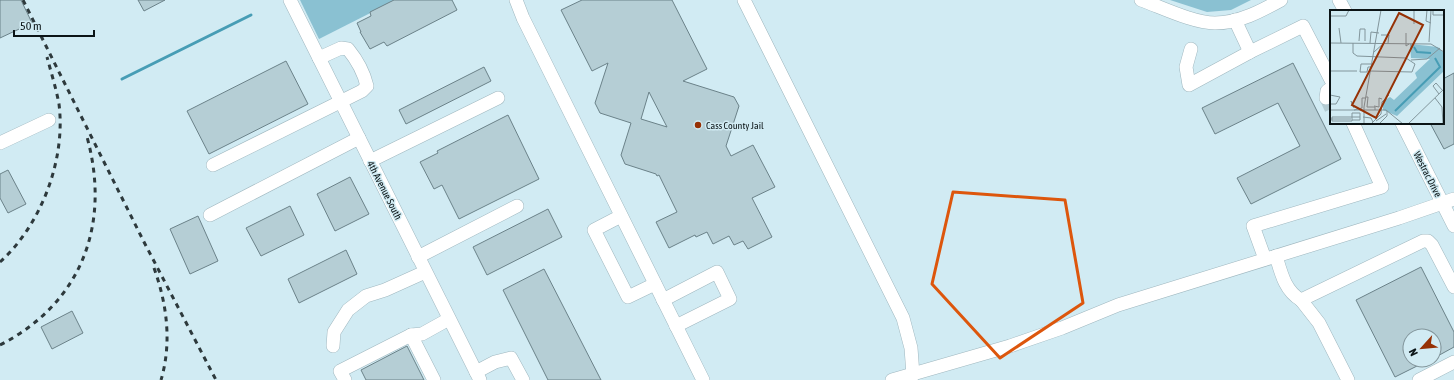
<svg xmlns="http://www.w3.org/2000/svg" width="1454" height="380" viewBox="0 0 1454 380" font-family="'Asap Condensed',sans-serif">
<style>
.green{fill:#8ac1d2}
.lines{fill:none;stroke-linecap:round;stroke-linejoin:round}
.stream{stroke:#479db5;stroke-width:3}
.building{fill:#b5ced5;stroke:#6b8289;fill-rule:evenodd}
.minor-tunnel{stroke:#b3cbd2;stroke-width:13;stroke-dasharray:13 6;stroke-linecap:butt}
.minor-casing{stroke:#9fb7bf;stroke-width:14}
.minor{stroke:#fff;stroke-width:13}
.rail{stroke:#2d393c;stroke-width:3;stroke-dasharray:5 5;stroke-linecap:butt}
.marked{fill:none;stroke:#dd560c;stroke-width:3;stroke-linejoin:round}
.poi-dot{fill:#963105;stroke:#d1ebf3;stroke-width:1.5}
.labels{text-anchor:middle;stroke-width:3;stroke-linejoin:round;paint-order:stroke}
.poi-label{font-size:10px;fill:#0b1416;stroke:#d1ebf3;text-anchor:start}
.street-label{font-size:10px;fill:#0b1416;stroke:#d1ebf3}
.inset-river{fill:none;stroke:#479db5;stroke-width:2}
.inset-road{fill:none;stroke:#82959b;stroke-width:1}
.view{fill:#963105;fill-opacity:0.15;stroke:#963105;stroke-width:2}
.inset-edge{fill:none;stroke:#0b1416;stroke-width:2}
</style>
<rect width="100%" height="100%" fill="#d1ebf3"/>
<g class="green">
<path d="M300 0H396L319 39Z"/>
<path d="M1170 0H1251L1231 10 1207 12Z"/>
</g>
<g class="lines">
<path class="stream" d="M122 79 251 15"/>
</g>
<g class="building">
<path d="M0 0H21L32 23 0 38Z"/>
<path d="M138 0H165L144 11Z"/>
<path d="M394 0H452L457 10 387 46 384 42 370 49 360 32H361L357 23 371 16 370 12Z"/>
<path d="M582 0H672L707 69 683 81 734 97 739 106 726 146 731 156 753 145 775 187 752 198 772 237 748 249 743 241 734 245 729 236 713 244 707 232 696 237 695 235 669 248 656 222 677 212 659 175 657 176 656 174 625 164 621 155 631 123 600 113 595 103 608 63 592 71 561 10ZM649 92 667 127 641 119Z"/>
<path d="M286 61 308 104 209 154 187 111Z"/>
<path d="M1293 63 1341 159 1251 204 1237 178 1300 146 1278 103 1215 134 1202 108Z"/>
<path d="M484 67 491 81 406 124 399 110Z"/>
<path d="M1454 73V144L1444 149 1430 123H1443V79Z"/>
<path d="M508 115 539 179 459 219 442 185 434 189 420 162 438 153 437 151Z"/>
<path d="M8 170 26 204 8 213 0 198V174Z"/>
<path d="M350 177 369 214 335 231 317 194Z"/>
<path d="M290 206 304 235 261 256 246 228Z"/>
<path d="M548 209 562 237 487 275 473 247Z"/>
<path d="M198 216 218 261 190 274 170 229Z"/>
<path d="M346 250 357 274 299 303 288 279Z"/>
<path d="M1421 267 1454 332V347L1434 358V336H1410V360H1429L1395 377 1356 300Z"/>
<path d="M544 269 601 380H548L503 290Z"/>
<path d="M72 311 83 333 52 349 41 327Z"/>
<path d="M407 346 424 380H366L361 370Z"/>
</g>
<g class="lines">
<path class="minor-tunnel" d="M1326 98 1331 109"/>
<defs>
<g id="minor">
<path d="M290 0 480 380"/>
<path d="M516 0 523 18 703 380"/>
<path d="M744 0 903 318 911 348 913 375"/>
<path d="M1141 0C1161 7 1193 23 1215 23 1239 23 1261 11 1281 0"/>
<path d="M1339 0 1345 11"/>
<path d="M1235 20 1250 52"/>
<path d="M1191 49 1186 67 1189 85 1250 52 1303 26 1331 80"/>
<path d="M1326 98 1327 91 1331 88"/>
<path d="M1402 123 1454 226"/>
<path d="M0 143 49 120"/>
<path d="M370 161 498 98"/>
<path d="M213 165 362 91 367 86C364 73 357 60 348 49L341 48 319 58"/>
<path d="M210 215 359 138"/>
<path d="M621 216 594 230 628 297 655 284"/>
<path d="M1276 256C1281 273 1285 291 1301 300L1423 241H1428L1432 245 1454 287"/>
<path d="M418 257 517 206"/>
<path d="M1265 259 1253 226 1382 187 1353 123"/>
<path d="M663 300 717 272 730 299 676 326"/>
<path d="M1301 300 1319 323 1348 380"/>
<path d="M411 335 434 380"/>
<path d="M333 346 334 332 348 310 366 296 385 290 425 272"/>
<path d="M476 372 495 362 511 358 523 380"/>
<path d="M345 380 340 371 411 335 422 334 449 319"/>
<path d="M892 380 1010 346 1062 328 1118 305 1399 218 1454 199"/>
<path d="M1419 380 1454 362"/>
</g>
</defs>
<use href="#minor" class="minor-casing"/>
<use href="#minor" class="minor"/>
<g class="rail">
<path d="M23 0 144 242 216 380"/>
<path d="M0 262C41 225 66 160 59 104 56 88 51 72 47 57"/>
<path d="M154 268C167 304 172 343 161 380"/>
<path d="M0 345C82 303 111 224 87 137"/>
</g>
</g>
<path class="marked" d="M953 192 1065 200 1083 303 1000 358 932 284Z"/>
<circle class="poi-dot" cx="698" cy="125" r="4"/>
<g class="labels">
<g class="poi-label">
<text x="706" y="129">Cass County Jail</text>
</g>
<g class="street-label">
<text transform="translate(1428 174) rotate(63)" y="4">Westrac Drive</text>
<text transform="translate(385 190) rotate(63)" y="4">4th Avenue South</text>
</g>
</g>
<g transform="translate(1330 10)">
<rect width="114" height="114" fill="#d1ebf3"/>
<path d="M80 34 108 37 114 43V61L67 106 53 100V91L60 87 64 90 87 68 85 63 100 49 81 48Z" fill="#8ac1d2"/>
<path class="inset-river" d="M84 37 87 42 101 43M65 101 110 57 105 48"/>
<path class="inset-road" d="M97 0 96 11 101 13M103 0V5H114M0 6H16L19 0M84 14V0M9 18 11 33M76 23V36L79 34M51 25H59L58 33M29 31 30 19H35V31M99 32 101 0M0 33 101 34 114 42M23 33V43L27 46 76 48 85 54 82 62 40 61M40 33 41 22 49 23M44 42 54 33M81 50 97 49 110 38M41 57H38L37 62H30L31 54H41M0 61H27M109 84 103 76 106 73 113 81M0 85 10 87 6 94H0M36 87H38L37 97H45V100M105 88 112 97 113 114M23 96 21 91 24 98M44 96 49 97V88L52 89M0 100H56L73 114M24 100 32 98V88H36M33 107 41 108 43 112M0 109H21M22 110H30V103H22V111H2V107H30M46 111 56 104M34 114V97L51 0M41 114 51 104 52 92 59 85M49 114 57 106V101M78 114 114 79"/>
<path class="view" d="M69 3 93 15 46 108 22 95Z"/>
<rect width="114" height="114" class="inset-edge"/>
</g>
<g transform="translate(1422 348) rotate(243)"><circle r="19" fill="#d1ebf3" stroke="#82959b"/>
<path d="M0-3L7 15L0 10L-7 15Z" fill="#963105"/>
<text y="-6" font-size="11" font-weight="bold" text-anchor="middle" fill="#0b1416">N</text>
</g>
<path d="M14 30v6h80v-6" fill="none" stroke="#0b1416" stroke-width="2"/>
<text x="20" y="30" font-size="12" fill="#0b1416" stroke="#d1ebf3" stroke-width="3" paint-order="stroke">50 m</text>
</svg>
